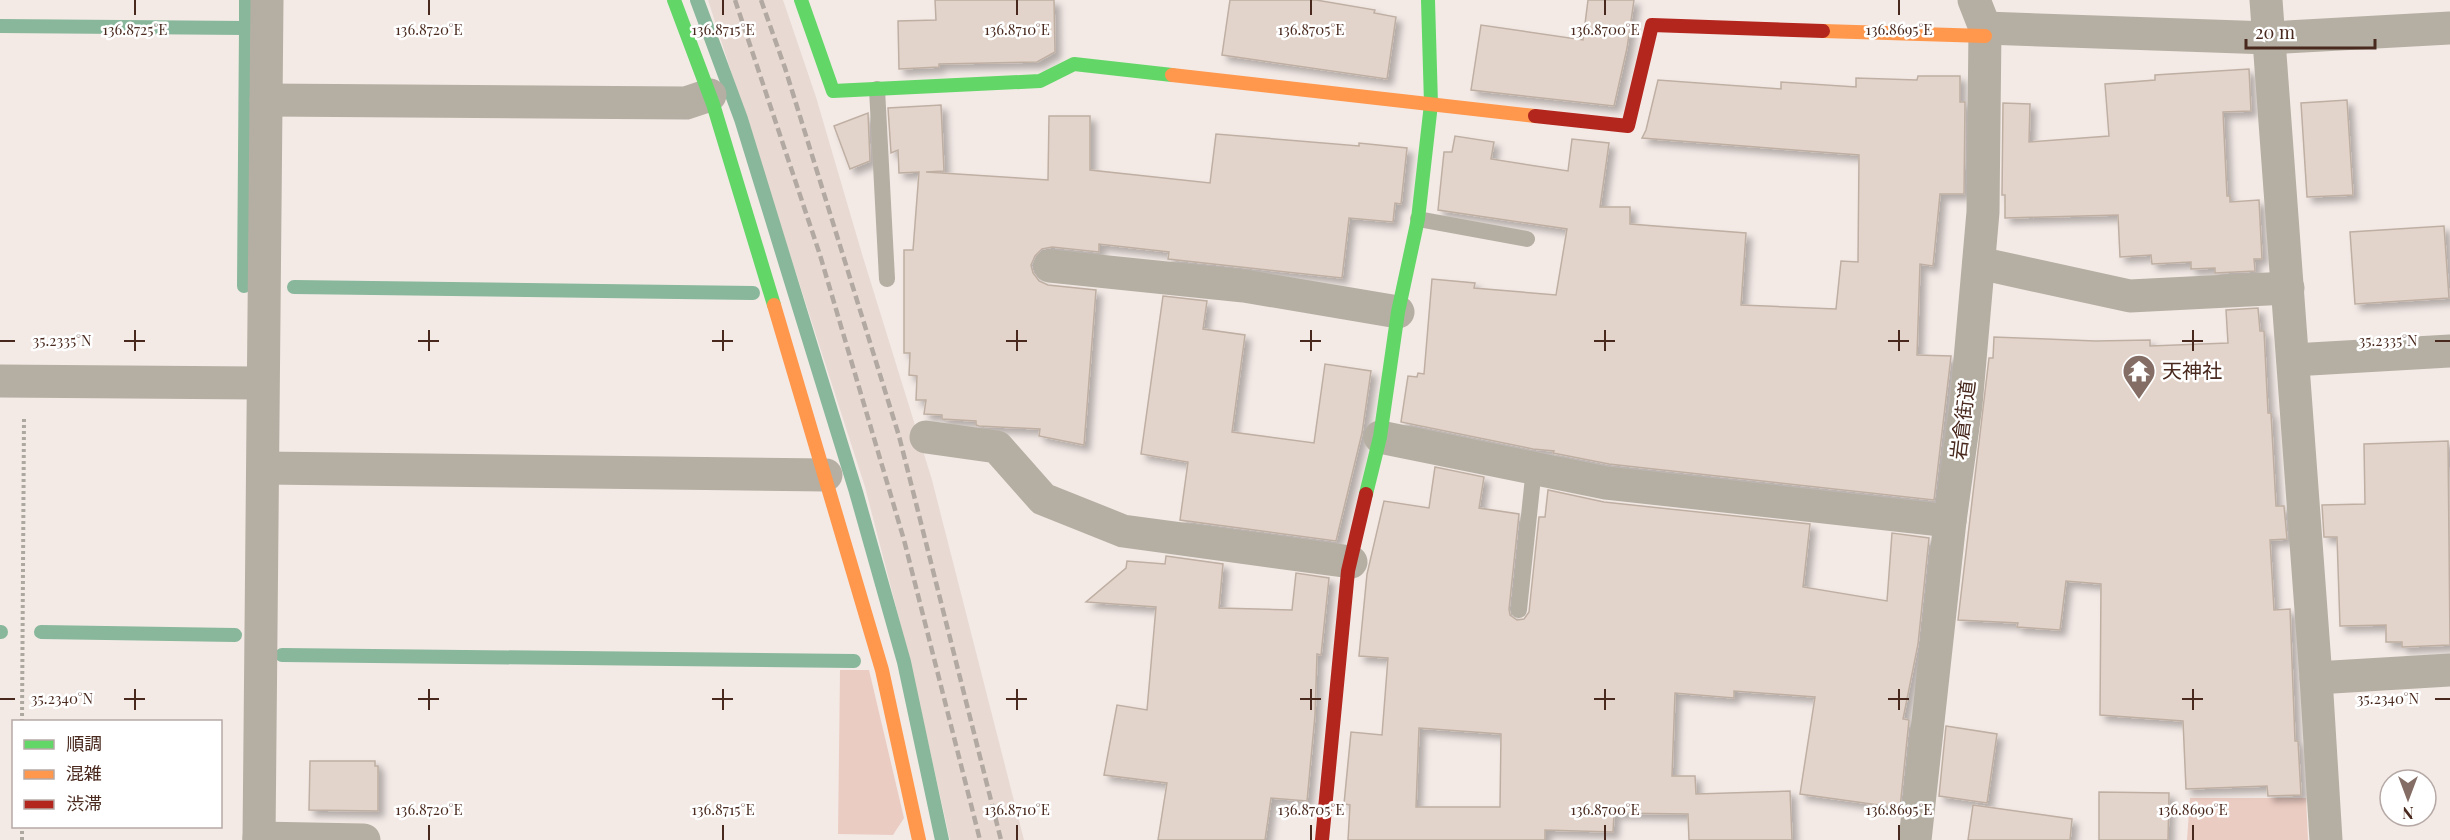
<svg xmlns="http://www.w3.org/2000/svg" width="2450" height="840" viewBox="0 0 2450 840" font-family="'Playfair Display','Noto Sans JP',serif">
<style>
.built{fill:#e8d9d3}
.green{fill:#ebccc2}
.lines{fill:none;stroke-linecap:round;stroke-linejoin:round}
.stream{stroke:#89b79b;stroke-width:14}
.building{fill:#e3d4cb;stroke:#bfafa3;stroke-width:1.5;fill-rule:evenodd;filter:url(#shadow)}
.path{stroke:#ada89f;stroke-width:4;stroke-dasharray:3 3;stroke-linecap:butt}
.lane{stroke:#b5afa3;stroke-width:16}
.street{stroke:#b5afa3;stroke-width:33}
.fast{stroke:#63d668;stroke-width:14}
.slow{stroke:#ff974d;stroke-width:14}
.jam{stroke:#b3261e;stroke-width:14}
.rail{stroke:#b2aaa2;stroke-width:4.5;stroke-dasharray:9 4.5;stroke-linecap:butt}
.ticks{fill:none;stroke:#49291e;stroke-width:2}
.labels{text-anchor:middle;stroke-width:5;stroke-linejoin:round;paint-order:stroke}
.poi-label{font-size:20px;fill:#49291e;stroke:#fff;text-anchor:start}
.street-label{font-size:20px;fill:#49291e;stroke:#fff}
.ticks-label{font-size:15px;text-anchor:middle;fill:#49291e;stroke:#fff;stroke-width:5;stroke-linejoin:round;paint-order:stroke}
</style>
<defs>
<filter id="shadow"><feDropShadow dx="5.5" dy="5.5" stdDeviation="3" flood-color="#0004"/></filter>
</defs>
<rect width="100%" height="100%" fill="#f3eae6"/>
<path class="built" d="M708 0H783L816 97 862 254 932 480 1024 840H950L910 661 865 487Z"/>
<g class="green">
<path d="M840 670H869L904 818 893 835 838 834Z"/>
<path d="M2190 798H2306L2308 840H2187Z"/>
</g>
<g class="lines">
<g class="stream">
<path d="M697 0 741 119 856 492 904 662 942 840"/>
<path d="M0 26 246 28V0"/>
<path d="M244 286 246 28"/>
<path d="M294 287 753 293"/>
<path d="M0 632H1"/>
<path d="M41 632 235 635"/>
<path d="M282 655 854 661"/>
</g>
</g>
<g class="building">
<path d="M935 0H1054L1055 52 1037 62 939 64V67L899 69 898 21 936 20Z"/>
<path d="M1230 0H1316L1375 10 1374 13 1396 17 1387 79 1222 55Z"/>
<path d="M1588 0H1634L1627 48 1614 106 1471 90 1481 25 1583 40Z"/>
<path d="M2249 69 2251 111 2223 112 2227 196H2230V202L2259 200 2262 259H2254L2255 271 2215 273V268L2191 269V262L2152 264 2151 255 2120 257 2118 215 2005 218V195H2002L2003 103 2030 104 2029 142 2109 136 2105 84 2155 80V75Z"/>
<path d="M1918 76H1960V102H1965L1964 194H1940L1933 266 1920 264 1917 355 1951 356 1934 500 1609 464 1553 453 1554 451 1533 449 1401 422 1408 376 1417 377 1418 373 1424 374 1432 279 1475 283 1474 288 1556 295 1567 229 1438 210 1444 152H1452L1455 136 1494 142 1491 159 1568 171 1572 139 1609 143 1600 207H1630V224L1746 233 1741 305 1836 309 1841 261 1858 262 1859 155 1642 138 1646 130 1658 80 1781 89V82L1856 87V78L1917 80Z"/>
<path d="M2347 100 2353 195 2307 197 2301 103Z"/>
<path d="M941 105 944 171 926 172 1048 180 1049 116H1090V170L1210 183 1216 134 1359 146V143L1407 148 1401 204 1395 203 1393 222 1349 218 1342 278 1168 259 1169 252 1099 244V252L1052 247 1042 249 1035 256 1031 265 1033 273 1039 281 1048 285 1096 290 1084 445 1039 436 1040 429 979 426 976 425V421L942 419V415L924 414 926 400H916L917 376 909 375 910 353H904V250H913L919 172 899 173 898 150 891 153 888 108Z"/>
<path d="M868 113 870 161 850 169 834 126Z"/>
<path d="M2444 226 2449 298 2355 304 2350 232Z"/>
<path d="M1163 296 1207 301 1203 329 1245 335 1232 432 1314 443 1325 364 1371 371 1362 433 1336 541 1180 520 1188 462 1141 454Z"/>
<path d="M2258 308 2260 331H2264L2268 413H2271L2276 506H2284L2287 539 2270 540 2274 610 2290 609 2295 741H2298L2301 795 2268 796 2267 786 2186 789 2183 721 2100 715 2101 584 2066 581 2060 630 2017 627 2018 623 1958 620 1989 358H1993L1994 337 2095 341 2150 340V346L2228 343 2226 310Z"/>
<path d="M2448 441 2450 645 2402 647V642H2386V625L2340 626 2337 537H2324L2322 505 2365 504 2364 444Z"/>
<path d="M1435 467 1484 477 1479 508 1519 514 1509 609 1510 615 1517 620 1524 619 1529 612 1539 517H1545L1548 490 1604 502 1810 524 1803 587 1887 601 1892 533 1929 538 1918 644 1903 719 1909 720 1900 808 1800 794 1815 697 1734 691V698L1675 693 1672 776H1695L1696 794 1790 791 1792 840H1689L1688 814 1614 813 1613 832 1545 830V840H1348L1350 805 1344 804 1351 732 1382 735 1388 658 1359 656 1367 574 1384 501 1429 508ZM1419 728 1501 734 1500 807H1416Z"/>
<path d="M1166 556 1223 564 1219 608 1292 610 1296 573 1329 578 1321 655 1317 654 1315 715 1307 801 1271 798 1265 840H1158L1167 783 1104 775 1117 705 1147 710 1156 607 1086 602 1126 568 1127 561 1165 564Z"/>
<path d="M1946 726 1997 734 1987 803 1939 796Z"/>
<path d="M310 761H375V766H378V811L309 810Z"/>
<path d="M2099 792 2169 793 2168 840H2099Z"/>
<path d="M1973 805 2072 819 2070 840H1968Z"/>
</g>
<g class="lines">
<g class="path">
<path d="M22 722 24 419"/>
<path d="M22 840V826"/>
</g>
<g class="lane">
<path d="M877 89 887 279"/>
<path d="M1418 219 1527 239"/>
<path d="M1519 610 1534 468"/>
</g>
<g class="street">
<path d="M2266 0 2316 678 2326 840"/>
<path d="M1985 28 2269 38 2450 28"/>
<path d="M266 100 686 103 710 95"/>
<path d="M1979 263 2130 296 2288 288"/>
<path d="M1050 266 1244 286 1398 312"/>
<path d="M2293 360 2450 351"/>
<path d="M0 381 262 383"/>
<path d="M926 437 997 447 1043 499 1123 531 1351 562"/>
<path d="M1380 437 1606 483 1950 521"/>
<path d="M264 468 826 475"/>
<path d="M2316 678 2450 670"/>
<path d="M259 838 364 840"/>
<path d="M259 840 267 0"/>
<path d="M1915 840 1950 521 1966 405 1983 212 1985 28 1974 0"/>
</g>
<g class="fast">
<path d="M674 0 713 104 774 305"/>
<path d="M801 0 833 91 1040 81 1074 64 1172 75"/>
<path d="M1366 494 1380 437 1398 312 1418 219 1431 104 1428 0"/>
</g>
<g class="slow">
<path d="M1823 31 1985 36"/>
<path d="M1172 75 1535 116"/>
<path d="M774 305 882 670 919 840"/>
</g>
<g class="jam">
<path d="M1535 116 1628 126 1652 25 1823 31"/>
<path d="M1322 840 1348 571 1366 494"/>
</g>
<g class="rail">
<path d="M735 0 820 255 904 540 980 840"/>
<path d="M761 0 785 68 899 436 1001 840"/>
</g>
</g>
<path class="ticks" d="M135 0V15M429 0V15M723 0V15M1017 0V15M1311 0V15M1605 0V15M1899 0V15M135 330V351M429 330V351M723 330V351M1017 330V351M1311 330V351M1605 330V351M1899 330V351M2193 330V351M0 341H15M124 341H145M418 341H439M712 341H733M1006 341H1027M1300 341H1321M1594 341H1615M1888 341H1909M2182 341H2203M2435 341H2450M135 689V710M429 689V710M723 689V710M1017 689V710M1311 689V710M1605 689V710M1899 689V710M2193 689V710M0 699H15M124 699H145M418 699H439M712 699H733M1006 699H1027M1300 699H1321M1594 699H1615M1888 699H1909M2182 699H2203M2435 699H2450M429 825V840M723 825V840M1017 825V840M1311 825V840M1605 825V840M1899 825V840M2193 825V840"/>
<defs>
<symbol id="temple-pin" viewBox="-11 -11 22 30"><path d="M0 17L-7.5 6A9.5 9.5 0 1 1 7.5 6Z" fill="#846d64" stroke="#fff"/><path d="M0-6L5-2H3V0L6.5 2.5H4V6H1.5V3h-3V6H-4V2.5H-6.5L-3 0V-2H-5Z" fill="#fff"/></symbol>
</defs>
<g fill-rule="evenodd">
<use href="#temple-pin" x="2120" y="352" width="38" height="52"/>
</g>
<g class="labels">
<g class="poi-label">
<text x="2162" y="378">天神社</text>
</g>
<g class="street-label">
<text transform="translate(1963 420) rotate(-83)" y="7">岩倉街道</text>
</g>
</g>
<g class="ticks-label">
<text x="135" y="35">136.8725°E</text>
<text x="429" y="35">136.8720°E</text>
<text x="723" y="35">136.8715°E</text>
<text x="1017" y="35">136.8710°E</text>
<text x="1311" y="35">136.8705°E</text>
<text x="1605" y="35">136.8700°E</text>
<text x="1899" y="35">136.8695°E</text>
<text x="2388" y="346">35.2335°N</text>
<text x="62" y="346">35.2335°N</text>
<text x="2388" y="704">35.2340°N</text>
<text x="62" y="704">35.2340°N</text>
<text x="429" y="815">136.8720°E</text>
<text x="723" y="815">136.8715°E</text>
<text x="1017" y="815">136.8710°E</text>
<text x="1311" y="815">136.8705°E</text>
<text x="1605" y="815">136.8700°E</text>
<text x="1899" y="815">136.8695°E</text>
<text x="2193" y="815">136.8690°E</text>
</g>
<rect x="12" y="720" width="210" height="108" fill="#ffffff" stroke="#b6a9a5" stroke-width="1.5"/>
<rect x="24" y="740" width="30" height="9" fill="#63d668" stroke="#b6a9a5" stroke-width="1.5"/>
<text x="66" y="750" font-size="18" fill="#49291e">順調</text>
<rect x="24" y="770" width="30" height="9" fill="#ff974d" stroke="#b6a9a5" stroke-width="1.5"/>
<text x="66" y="780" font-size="18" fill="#49291e">混雑</text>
<rect x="24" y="800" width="30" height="9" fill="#b3261e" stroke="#b6a9a5" stroke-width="1.5"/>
<text x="66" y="810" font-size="18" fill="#49291e">渋滞</text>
<g transform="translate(2408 798) rotate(180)"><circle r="28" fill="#ffffff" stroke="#b6a9a5" stroke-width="1.5"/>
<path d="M0-4.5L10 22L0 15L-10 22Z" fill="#846d64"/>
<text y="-9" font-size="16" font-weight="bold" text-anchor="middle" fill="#49291e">N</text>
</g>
<path d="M2246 39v9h129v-9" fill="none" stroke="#49291e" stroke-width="3"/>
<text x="2255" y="39" font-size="18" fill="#49291e" stroke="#ffffff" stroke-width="4.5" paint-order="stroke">20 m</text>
</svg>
